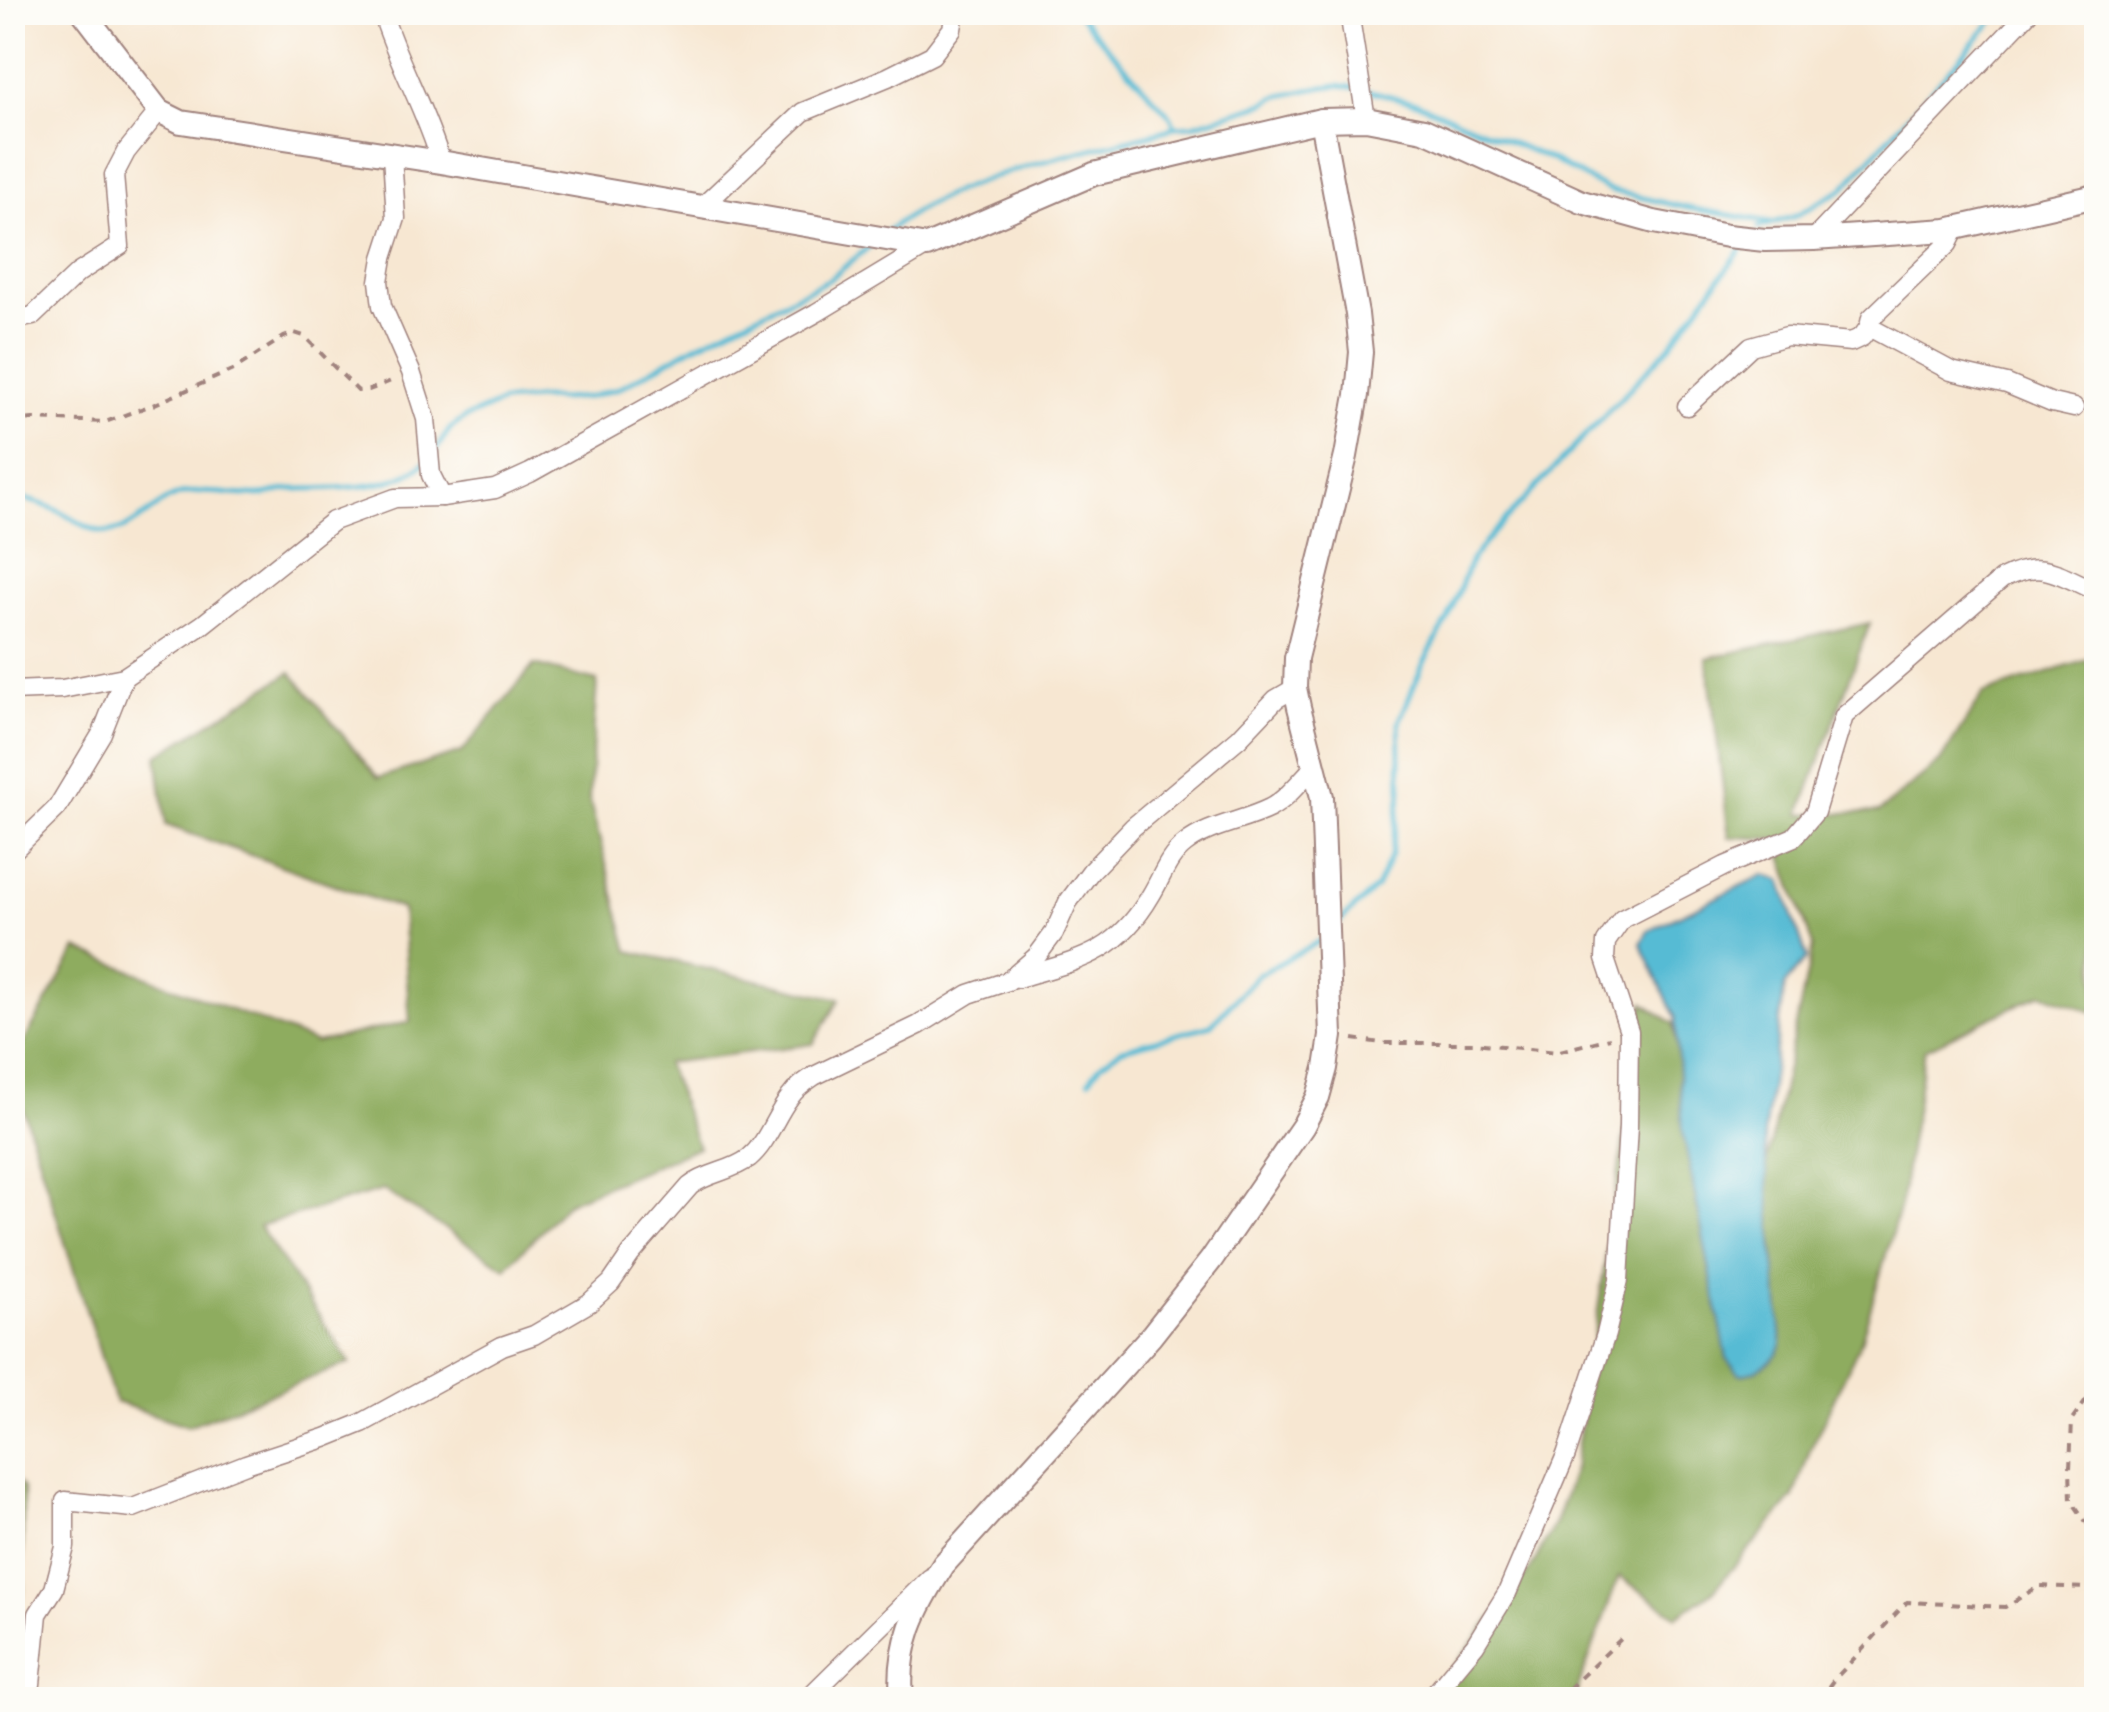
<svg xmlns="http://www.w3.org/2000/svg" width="2109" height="1712" viewBox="0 0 2109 1712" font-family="Cardo,serif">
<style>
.forest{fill:#8eac5f;stroke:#6c6645;stroke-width:2.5}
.water{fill:#56bbd4;stroke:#506d80;stroke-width:2.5}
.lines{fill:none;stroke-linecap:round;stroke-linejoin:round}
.stream{stroke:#56bbd4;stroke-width:5}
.minor-casing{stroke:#a0837e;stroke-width:21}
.tertiary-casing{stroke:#a0837e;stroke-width:26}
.path{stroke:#a0837e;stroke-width:4;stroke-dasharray:8 8;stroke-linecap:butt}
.minor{stroke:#fff;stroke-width:18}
.tertiary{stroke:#fff;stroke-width:22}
</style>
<rect width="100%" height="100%" fill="#fdfcf7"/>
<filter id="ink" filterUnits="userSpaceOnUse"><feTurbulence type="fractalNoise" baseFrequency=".01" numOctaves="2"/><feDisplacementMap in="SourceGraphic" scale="20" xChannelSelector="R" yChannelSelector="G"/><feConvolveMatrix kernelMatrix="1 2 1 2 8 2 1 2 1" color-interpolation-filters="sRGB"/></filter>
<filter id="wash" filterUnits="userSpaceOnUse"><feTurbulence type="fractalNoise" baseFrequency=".0048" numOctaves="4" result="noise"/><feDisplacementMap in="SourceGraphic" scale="40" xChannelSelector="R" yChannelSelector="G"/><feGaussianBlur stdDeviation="2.25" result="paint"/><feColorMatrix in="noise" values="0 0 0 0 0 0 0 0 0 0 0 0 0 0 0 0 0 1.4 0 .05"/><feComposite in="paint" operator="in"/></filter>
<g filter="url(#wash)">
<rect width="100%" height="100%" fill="#f7e7d2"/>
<g class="forest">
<path d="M1870 623 1800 814 1879 812 1940 762 1983 694 2096 657V1013L2042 993 1925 1049 1900 1206 1861 1341 1810 1450 1794 1497 1712 1592 1677 1616 1619 1576 1574 1699 1428 1700 1531 1568 1556 1521 1574 1469 1644 1003 1673 1023 1731 1329 1813 946 1776 839 1729 837 1707 658Z"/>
<path d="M534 665 597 681 589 799 629 951 840 999 813 1044 666 1063 698 1147 568 1202 506 1268 383 1190 259 1226 350 1363 188 1426 115 1402 13 1077V1061L77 949 316 1043 410 1022 402 909 166 825 157 756 291 672 378 778 462 752Z"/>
<path d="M13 1477 23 1488V1593L13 1616Z"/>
</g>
<path class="water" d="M1764 875 1781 880 1807 958 1785 985 1764 1136 1782 1343C1777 1361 1758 1372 1740 1374L1727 1359 1683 1133 1675 1016 1641 944 1648 930Z"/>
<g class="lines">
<g class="stream">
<path d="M1076 12 1171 117 1175 126"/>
<path d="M1368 90 1420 104 1550 159 1608 190 1688 208 1770 222"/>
<path d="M1759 227 1793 217 1843 189 2001 12"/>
<path d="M886 232C955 175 1081 153 1167 130L1175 126 1193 125 1265 103 1276 97 1317 88 1338 85 1357 88"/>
<path d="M435 451 450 429 465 418 503 402 546 398 562 399 590 397 619 388 696 345 830 279 870 246"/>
<path d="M12 496C30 500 47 505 63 513 76 520 90 531 105 532 133 535 156 498 186 493 210 489 237 497 262 495 272 495 282 489 292 489 332 488 394 491 424 463"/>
<path d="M1335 926 1376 888 1391 855 1401 792 1399 722 1423 664 1448 619 1471 560 1493 533 1668 348 1743 247"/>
<path d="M1089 1080 1101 1064 1122 1049 1211 1025 1256 976 1320 941"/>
</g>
</g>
</g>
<g filter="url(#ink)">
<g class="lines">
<defs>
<g id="minor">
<path d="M382 12C398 64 426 110 441 162"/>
<path d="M1349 12 1366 119"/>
<path d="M392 155 396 218 383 258 379 281 382 306 411 372 426 419 431 475 442 497"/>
<path d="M702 207 803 112 888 77 932 55 952 29 955 12"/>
<path d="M1814 239 2029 12"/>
<path d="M12 320 33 316 78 273 120 246 114 175 126 152 159 111"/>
<path d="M1869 327 1951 371 2007 384 2052 403 2074 408"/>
<path d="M1687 406 1751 346 1787 336 1851 342 1862 337 1869 327 1871 318 1948 244 1956 228"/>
<path d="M12 691 62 689 124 677 202 625 333 521 395 498 442 497 495 489 530 473 816 313 927 246"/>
<path d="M12 852 57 808 102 733 124 677"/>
<path d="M1018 978C1079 960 1116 955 1151 895 1162 877 1168 857 1185 844 1209 825 1242 822 1270 808 1287 799 1301 780 1315 766"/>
<path d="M22 1700 31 1684 38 1614 54 1589 65 1547V1501L133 1508 246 1464 325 1438 362 1423 502 1346 534 1335 589 1303 611 1283 631 1254 690 1186C708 1172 731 1172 749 1158 768 1142 775 1116 790 1097 796 1088 805 1082 814 1076L919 1025 969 994 1008 981 1037 956 1054 933 1068 902 1091 871 1133 827 1239 738 1276 699 1295 688"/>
<path d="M806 1700 930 1578"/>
<path d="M1429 1700 1475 1645 1507 1593 1566 1455 1606 1334 1619 1280 1628 1126 1629 1031 1605 959 1606 942 1622 919 1725 866 1794 837 1815 812 1844 716 2002 579C2043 558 2058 575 2096 591"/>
</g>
<g id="tertiary">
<path d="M83 12 159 111 181 122 441 162 927 246 1094 174 1321 120 1366 119 1424 130 1582 202 1654 222 1727 236 1765 240 1814 239 1947 230 2096 196"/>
<path d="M902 1700C897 1644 915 1609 944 1564L1151 1336 1211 1260 1303 1126 1318 1097 1326 1068 1331 1036 1322 797 1299 707 1295 688 1296 658 1346 456 1357 395 1361 352 1357 314 1321 120"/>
</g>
</defs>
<use href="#minor" class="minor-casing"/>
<use href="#tertiary" class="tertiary-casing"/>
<g class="path">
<path d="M12 421 33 419 105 422 155 404 233 370 284 337 295 333 304 336 358 391 369 390 396 379"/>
<path d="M1353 1039 1381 1043H1474L1556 1052 1610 1038"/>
<path d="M2096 1387 2072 1420 2070 1468 2071 1500 2096 1536"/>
<path d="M1557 1700 1621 1639"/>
<path d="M1819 1700 1832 1682 1907 1602 2005 1607 2039 1586 2087 1588 2096 1582"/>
</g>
<use href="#minor" class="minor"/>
<use href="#tertiary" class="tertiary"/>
</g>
</g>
<rect width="2109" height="1712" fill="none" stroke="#fdfcf7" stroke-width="50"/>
</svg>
